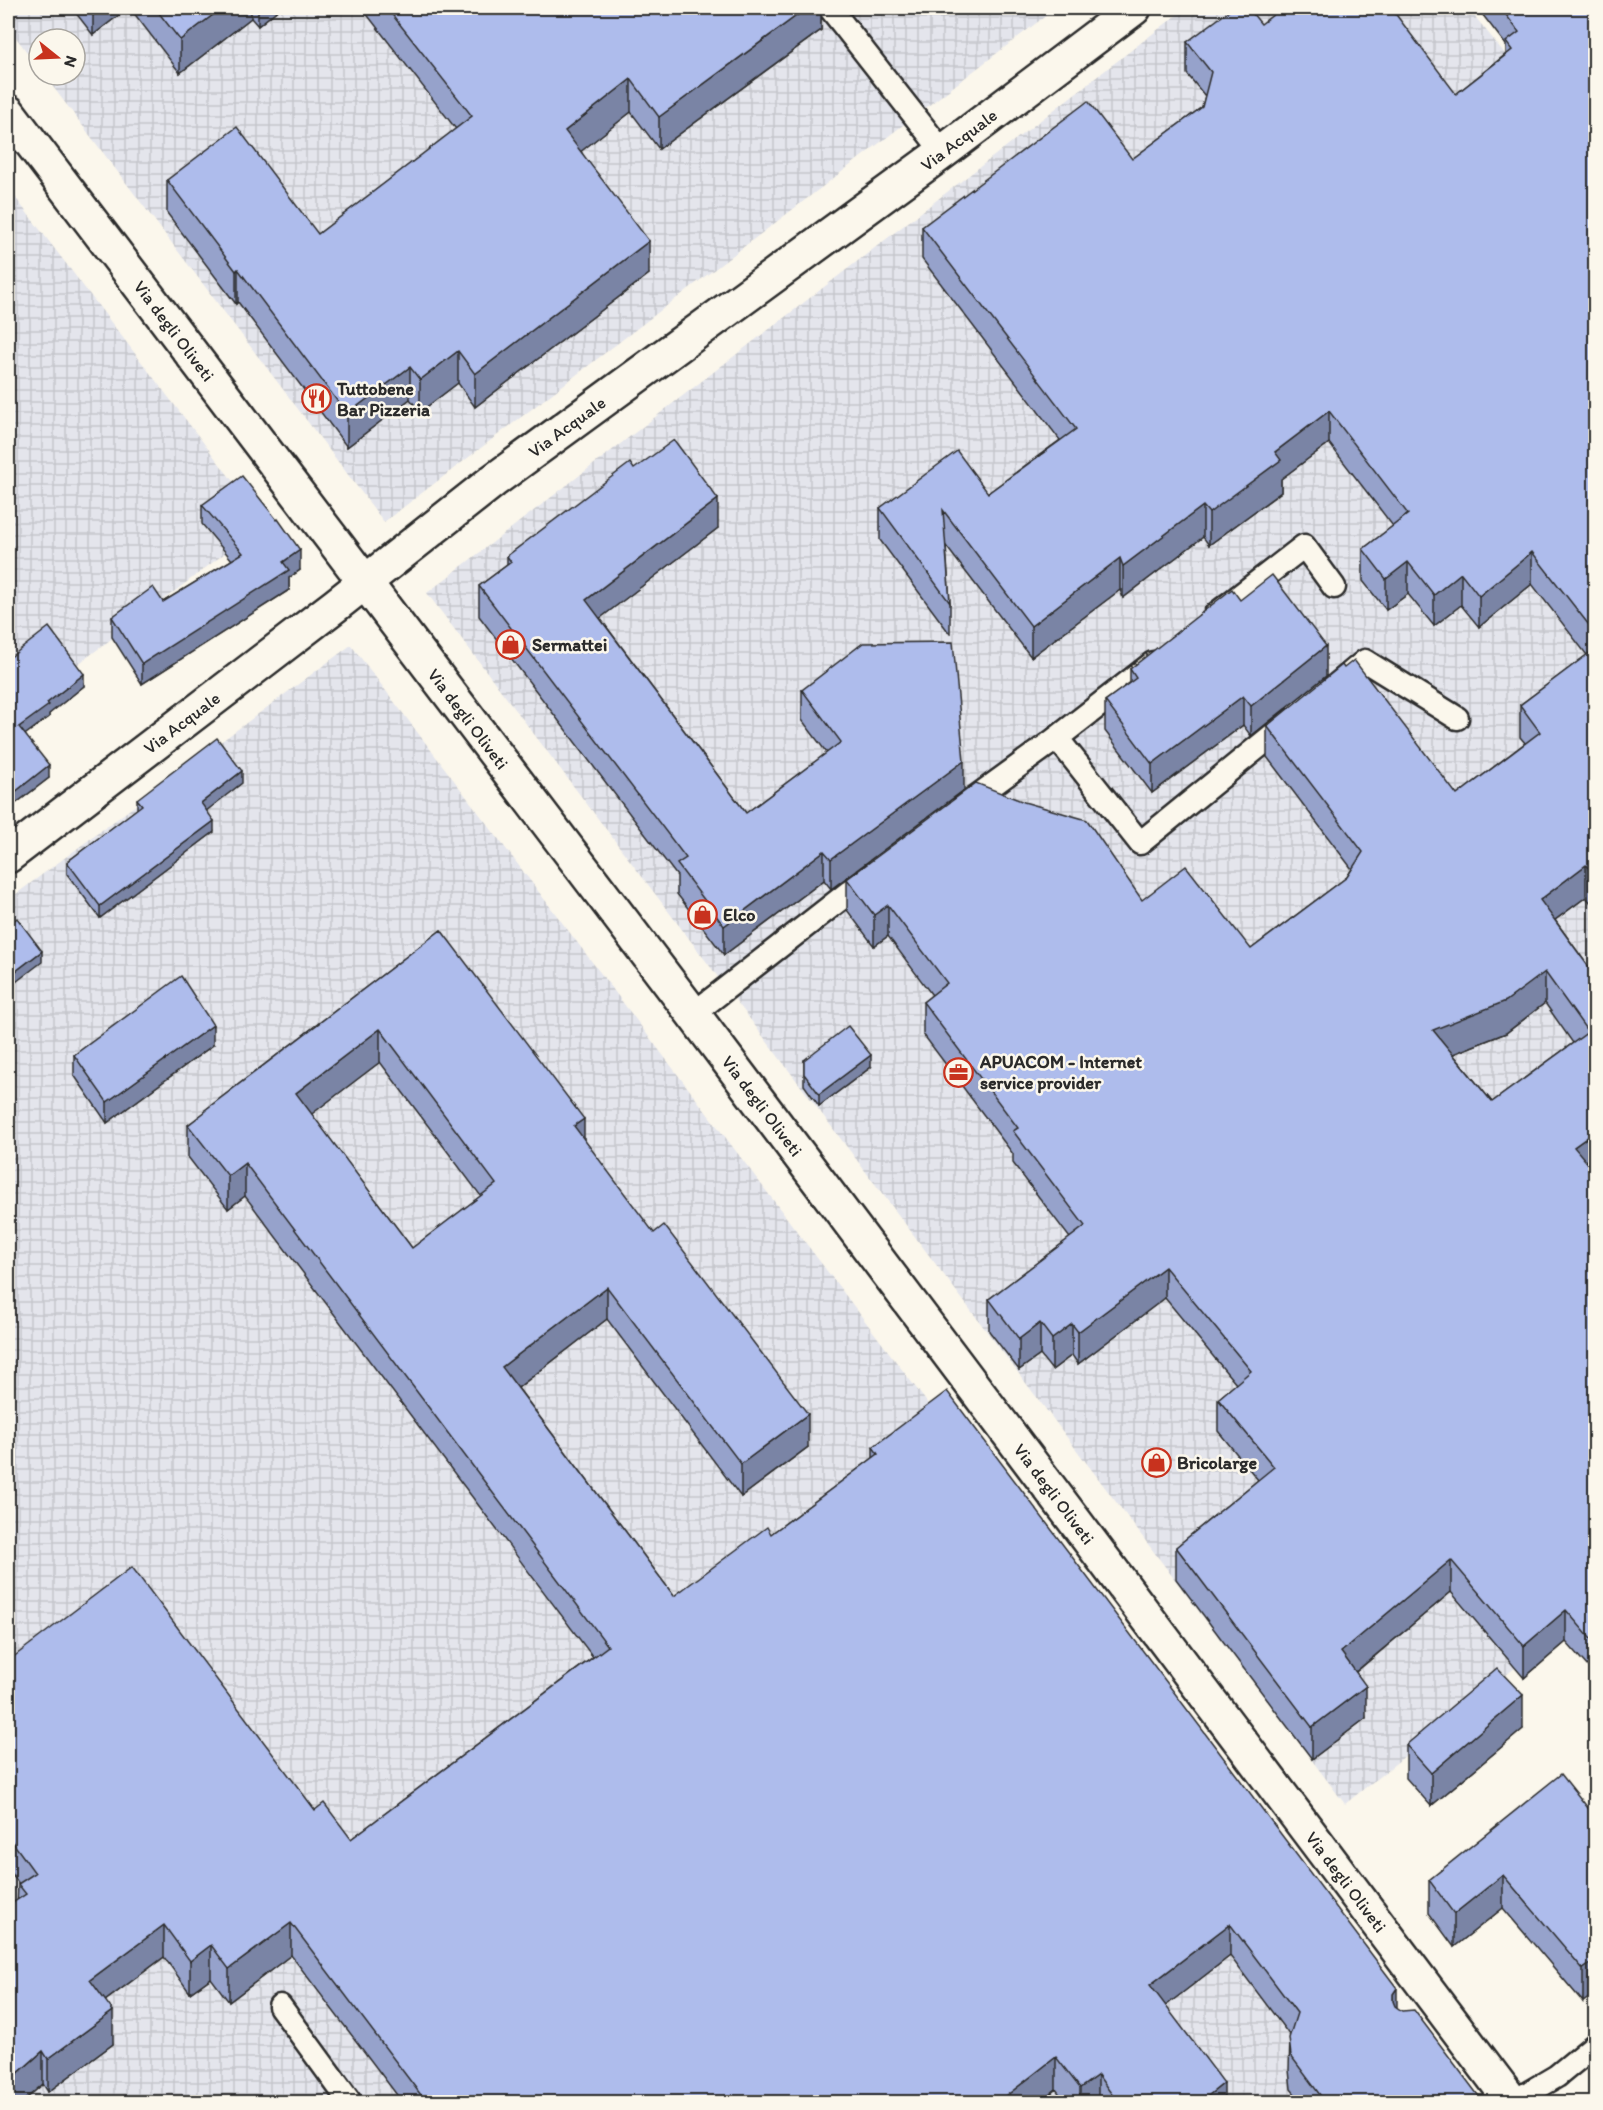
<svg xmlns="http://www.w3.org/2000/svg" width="1603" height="2110" viewBox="0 0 1603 2110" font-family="Itim,sans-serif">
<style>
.industrial{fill:url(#industrial-grid)}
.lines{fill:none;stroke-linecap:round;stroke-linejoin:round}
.lane-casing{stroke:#2b2b2b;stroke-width:27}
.street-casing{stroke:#2b2b2b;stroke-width:38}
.secondary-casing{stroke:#2b2b2b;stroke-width:38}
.lane{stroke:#fbf7ec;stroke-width:22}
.street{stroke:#fbf7ec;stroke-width:33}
.secondary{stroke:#fbf7ec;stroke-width:33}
.wall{fill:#96a2cb;stroke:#2b2b2b;stroke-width:1.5;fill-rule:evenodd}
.shaded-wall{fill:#7a84a5;stroke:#2b2b2b;stroke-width:1.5}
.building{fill:#aebcec;stroke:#2b2b2b;stroke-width:1.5;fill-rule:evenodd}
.labels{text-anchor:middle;stroke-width:5;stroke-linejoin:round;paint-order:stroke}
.street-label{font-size:18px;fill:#2b2b2b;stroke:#fbf7ec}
.poi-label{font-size:18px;font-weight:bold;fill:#2b2b2b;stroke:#fbf7ec;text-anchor:start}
</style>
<defs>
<pattern id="industrial-grid" width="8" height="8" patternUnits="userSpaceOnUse" patternTransform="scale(1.5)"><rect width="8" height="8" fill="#e4e5ec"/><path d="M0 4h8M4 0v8" fill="none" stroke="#c4c5cb"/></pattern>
</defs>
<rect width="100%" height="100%" fill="#fbf7ec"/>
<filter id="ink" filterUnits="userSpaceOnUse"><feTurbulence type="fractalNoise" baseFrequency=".0167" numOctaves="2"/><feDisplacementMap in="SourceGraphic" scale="12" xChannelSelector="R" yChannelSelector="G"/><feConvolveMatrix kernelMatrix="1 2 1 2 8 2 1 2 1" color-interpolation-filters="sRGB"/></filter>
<g filter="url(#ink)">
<g class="industrial">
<path d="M8 8H1056L384 522 44 75H75V39H39V68L8 27Z"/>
<path d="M1186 8H1468L1595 165V1604L1345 1804 427 593Z"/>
<path d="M8 188 265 523 8 717Z"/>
<path d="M351 645 1459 2102H8V900Z"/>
</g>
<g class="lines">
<defs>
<g id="lane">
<path d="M830 8 943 152"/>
<path d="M1215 615 1304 546 1334 587"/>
<path d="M1335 686 1365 661 1457 718"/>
<path d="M1057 738 1153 663"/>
<path d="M965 805 1057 738 1140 843 1290 721"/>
<path d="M693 1014 871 875"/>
<path d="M280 2006 350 2102"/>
<path d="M1513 2102 1557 2076 1596 2044"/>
</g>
<path id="street" d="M8 856 336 605 493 481 943 152 1134 8"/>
<path id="secondary" d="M8 112 693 1014 1512 2102"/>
</defs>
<use href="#lane" class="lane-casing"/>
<use href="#street" class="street-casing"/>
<use href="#secondary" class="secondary-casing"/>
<use href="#lane" class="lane"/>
<use href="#street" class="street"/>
<use href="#secondary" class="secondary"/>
</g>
<g class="wall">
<path d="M72 8H128L93 35Z"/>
<path d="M130 8H280L258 26 251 18 180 73Z"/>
<path d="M362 8H821V30L659 149 631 112 581 151 649 274 475 407 458 383 420 412 410 399 347 447 238 302 236 304 167 213V180L318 234 456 129Z"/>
<path d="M1479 8H1596V909L1586 897 1555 920 1596 977V1163L1590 1167 1596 1173V1676L1566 1642 1524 1678 1451 1592 1356 1672 1366 1718 1312 1759 1176 1579V1547L1258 1480 1218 1431V1399L1236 1384 1165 1298 1078 1364 1072 1355 1052 1370 1040 1355 1019 1370 989 1331V1299L1070 1238 1013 1163V1154L923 1034V1002L932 995 888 936 874 946 847 910V879L1142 900 1251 949 1347 877 1352 869 1267 757V726L1457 795 1525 743 1520 737V705L1587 655 1532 584 1479 627 1461 605 1434 626 1408 594 1386 610 1363 581V549L1393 526 1329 443 1281 479V492L1209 545 1203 537 1123 598 1120 590 1031 657 946 546 950 603V634L880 540V508L988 493 1060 440 922 259V227L1132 159 1202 107 1205 96 1187 74V42L1261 24 1456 94 1506 54V45L1479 10ZM1545 1003 1573 1043 1492 1102 1453 1054 1506 1033Z"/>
<path d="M634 469 718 528 600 618 746 813 827 753 802 720V690L964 790 831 889 824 880 724 955 677 894V876L479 616V586L507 565V556Z"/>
<path d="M202 505 300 570 289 578V590L142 684 112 637V617L163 602 232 560 202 524Z"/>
<path d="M1240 600 1326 676 1251 736 1243 725 1152 793 1105 731V701L1130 683V669Z"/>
<path d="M8 659 84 686 49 714V717L25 734 49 778 15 804 8 795Z"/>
<path d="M242 783 206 810 214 832 100 918 67 874V862L137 809V799Z"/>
<path d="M441 930 584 1140 808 1447 741 1497 607 1319 518 1388 674 1596 771 1534 873 1458V1447L1397 2008 1484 2103H1302L1291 2089 1289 2070 1290 2036 1230 1956 1165 2006 1224 2103H1066L1056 2089 1039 2103H403L291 1955 229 2002 211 1978 190 1993 164 1957 105 2001 113 2044 48 2092 43 2084 21 2103H8L18 1884H19L8 1868V1661L315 1810 351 1839 593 1657 245 1196 228 1209 188 1157V1125L205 1112V1110ZM380 1062 481 1196 412 1248 311 1114Z"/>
<path d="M213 1045 107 1123 74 1075V1055Z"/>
<path d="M804 1060 871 1067 819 1106 804 1085Z"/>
<path d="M1523 1729 1431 1806 1406 1778V1745Z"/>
<path d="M1596 1818 1583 2002 1503 1908 1454 1947 1429 1913V1880Z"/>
</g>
<g class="shaded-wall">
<path d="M93 8H128L93 35Z"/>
<path d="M222 8H251V18L180 73V40Z"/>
<path d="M258 8H280L258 26Z"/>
<path d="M807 8H821V30L659 149V117Z"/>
<path d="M631 79V112L565 164V131Z"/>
<path d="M649 241V274L475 407V374Z"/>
<path d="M238 269V302L236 304V271Z"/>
<path d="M458 351V383L420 412V380Z"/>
<path d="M410 367V399L347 447V414Z"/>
<path d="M1329 411V443L1281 479V492L1209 545V513L1275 452Z"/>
<path d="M718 499V528L586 629V600Z"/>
<path d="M1203 506V537L1123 598V566Z"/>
<path d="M300 550V570L289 578V590L142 684V664Z"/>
<path d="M1532 552V584L1479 627V596Z"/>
<path d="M1120 558V590L1031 657V626Z"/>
<path d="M1408 562V594L1386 610V579Z"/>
<path d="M1461 573V605L1434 626V595Z"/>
<path d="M1326 646V676L1251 736V706Z"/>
<path d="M84 674V686L49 714V717L19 739V727L47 703Z"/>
<path d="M1243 696V725L1152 793V764Z"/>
<path d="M964 761V790L831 889V859Z"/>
<path d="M49 765V778L15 804V792Z"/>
<path d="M242 771V783L201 815V803Z"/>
<path d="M214 821V832L100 918V906Z"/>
<path d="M824 851V880L724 955V926Z"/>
<path d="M1586 865V897L1540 931V900Z"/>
<path d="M888 905V936L874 946V915Z"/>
<path d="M42 951V962L8 988V977Z"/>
<path d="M1545 972V1003L1506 1033 1433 1062V1030Z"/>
<path d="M213 1025V1045L107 1123V1102Z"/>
<path d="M380 1029V1062L296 1126V1093Z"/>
<path d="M871 1055V1067L819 1106V1094Z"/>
<path d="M584 1119V1151L574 1126Z"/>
<path d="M1596 1131V1163L1574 1179V1147Z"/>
<path d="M245 1163V1196L228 1209V1176Z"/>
<path d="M1165 1267V1298L1078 1364V1332Z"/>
<path d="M607 1287V1319L502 1400V1367Z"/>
<path d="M1040 1323V1355L1019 1370V1339Z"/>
<path d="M1072 1324V1355L1052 1370V1339Z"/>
<path d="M808 1414V1447L741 1497V1464Z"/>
<path d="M1451 1560V1592L1341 1684V1652Z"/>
<path d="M1566 1610V1642L1524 1678V1646Z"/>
<path d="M1366 1686V1718L1312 1759V1727Z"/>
<path d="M1523 1695V1729L1431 1806V1773Z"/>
<path d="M1503 1875V1908L1454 1947V1914Z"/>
<path d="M291 1923V1955L229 2002V1969Z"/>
<path d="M1230 1924V1956L1150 2018V1985Z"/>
<path d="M164 1925V1957L90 2012V1980Z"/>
<path d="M211 1945V1978L190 1993V1961Z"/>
<path d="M1596 1960V1993L1583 2002V1969Z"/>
<path d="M1397 1988V2021L1393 2034V1994Z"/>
<path d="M113 2011V2044L48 2092V2059Z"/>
<path d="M43 2051V2084L21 2103H8V2082Z"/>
<path d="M1056 2057V2089L1039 2103H997Z"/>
<path d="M1098 2075V2103H1080V2088Z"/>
<path d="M1224 2083V2103H1199Z"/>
</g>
<g class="building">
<path d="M155 8H222L180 40Z"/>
<path d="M387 8H807L659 117 631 79 565 131 649 241 475 374 458 351 420 380 410 367 347 414 238 269 236 271 167 180 237 127 318 234 472 116Z"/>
<path d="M1233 8H1248L1261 24 1282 8H1391L1456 94 1512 50 1506 42 1519 32 1501 8H1596V634L1532 552 1479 596 1461 573 1434 595 1408 562 1386 579 1363 549 1408 514 1329 411 1275 452 1281 460 1209 513 1203 506 1123 566 1120 558 1031 626 943 510 950 603 880 508 957 451 988 493 1076 429 922 227 1088 101 1132 159 1202 107 1211 72 1187 42Z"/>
<path d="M674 440 718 499 586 600 746 813 841 742 802 690 863 643 953 642 964 761 831 859 824 851 724 926 677 864 686 858 479 586 511 562 507 556 630 463 634 469Z"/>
<path d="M242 476 277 520 278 519 300 550 283 562 289 570 142 664 112 617 153 587 163 602 243 553 202 505Z"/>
<path d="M1272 575 1326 646 1251 706 1243 696 1152 764 1105 701 1136 678 1130 669 1232 589 1240 600Z"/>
<path d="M49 627 84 674 47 703 49 705 19 727 49 765 15 792 8 783V659Z"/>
<path d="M1596 648V877L1586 865 1540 900 1596 977V1131L1574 1147 1596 1173V1645L1566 1610 1524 1646 1451 1560 1341 1652 1366 1686 1312 1727 1176 1547 1274 1467 1218 1399 1251 1371 1165 1267 1078 1332 1072 1324 1052 1339 1040 1323 1019 1339 989 1299 1085 1226 1013 1131 1018 1128 923 1002 947 983 888 905 874 915 847 879 976 783 1024 802 1087 820 1142 900 1186 866 1251 949 1347 877 1363 852 1267 726 1342 665 1344 668 1354 660 1457 795 1540 732 1520 705ZM1545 972 1588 1032 1492 1102 1433 1030 1506 1001Z"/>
<path d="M217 738 242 771 201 803 214 821 100 906 67 862 142 805 137 799Z"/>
<path d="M17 918 42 951 8 977V925Z"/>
<path d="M441 930 584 1119 574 1126 654 1233 664 1225 808 1414 741 1464 607 1287 502 1367 674 1596 767 1527 771 1534 878 1454 873 1447 947 1391 1397 1988 1393 1994V2001L1395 2006 1402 2011 1414 2010 1484 2103H1326L1291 2056 1289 2038 1297 2013 1230 1924 1150 1985 1224 2083 1199 2103H1118L1098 2075 1080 2088 1056 2057 997 2103H427L291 1923 229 1969 211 1945 190 1961 164 1925 90 1980 113 2011 48 2059 43 2051 8 2082V1906L26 1894 18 1884 35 1873 8 1836V1661L132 1567 315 1810 324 1803 351 1839 608 1646 245 1163 228 1176 188 1125 206 1111 205 1110ZM380 1029 496 1184 412 1248 296 1093Z"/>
<path d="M181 976 213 1025 107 1102 74 1055Z"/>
<path d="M848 1026 871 1055 819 1094 804 1074V1060Z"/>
<path d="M1497 1668 1523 1695 1431 1773 1406 1745Z"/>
<path d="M1561 1774 1596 1818V1960L1583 1969 1503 1875 1454 1914 1429 1880Z"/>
</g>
</g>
<defs>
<symbol id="restaurant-ring" viewBox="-11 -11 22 22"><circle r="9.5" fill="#fbf7ec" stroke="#c8321e" stroke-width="1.5"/><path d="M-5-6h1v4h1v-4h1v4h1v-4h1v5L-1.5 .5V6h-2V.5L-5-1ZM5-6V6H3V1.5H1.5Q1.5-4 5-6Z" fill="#c8321e"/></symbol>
<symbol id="shop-ring" viewBox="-11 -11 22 22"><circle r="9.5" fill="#fbf7ec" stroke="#c8321e" stroke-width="1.5"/><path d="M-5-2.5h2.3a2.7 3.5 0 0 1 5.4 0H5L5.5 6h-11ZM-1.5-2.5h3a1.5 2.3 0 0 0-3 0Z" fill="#c8321e"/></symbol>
<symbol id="office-ring" viewBox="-11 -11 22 22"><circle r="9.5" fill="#fbf7ec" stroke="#c8321e" stroke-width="1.5"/><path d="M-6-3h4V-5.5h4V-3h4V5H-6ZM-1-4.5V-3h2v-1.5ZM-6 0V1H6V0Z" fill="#c8321e"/></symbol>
</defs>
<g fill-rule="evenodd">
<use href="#restaurant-ring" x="300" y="382" width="33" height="33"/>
<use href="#shop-ring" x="494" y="628" width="33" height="33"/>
<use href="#shop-ring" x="686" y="898" width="33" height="33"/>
<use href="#office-ring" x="942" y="1056" width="33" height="33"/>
<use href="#shop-ring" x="1140" y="1446" width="33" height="33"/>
</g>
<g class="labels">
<g class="street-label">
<text transform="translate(959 140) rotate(-37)" y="6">Via Acquale</text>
<text transform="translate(174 331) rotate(53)" y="6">Via degli Oliveti</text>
<text transform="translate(567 427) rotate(-36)" y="6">Via Acquale</text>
<text transform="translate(468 719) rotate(53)" y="6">Via degli Oliveti</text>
<text transform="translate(182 723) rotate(-37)" y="6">Via Acquale</text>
<text transform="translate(762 1106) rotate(53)" y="6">Via degli Oliveti</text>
<text transform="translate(1054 1494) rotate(53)" y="6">Via degli Oliveti</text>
<text transform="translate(1346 1882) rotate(53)" y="6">Via degli Oliveti</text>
</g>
<g class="poi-label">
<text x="337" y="395">Tuttobene<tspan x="337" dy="21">Bar Pizzeria</tspan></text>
<text x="532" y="651">Sermattei</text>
<text x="723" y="921">Elco</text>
<text x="980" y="1068">APUACOM - Internet<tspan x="980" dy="21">service provider</tspan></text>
<text x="1177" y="1469">Bricolarge</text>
</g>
</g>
<rect width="1603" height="2110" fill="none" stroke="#fbf7ec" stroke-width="30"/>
<rect x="15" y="15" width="1573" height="2080" fill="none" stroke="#2b2b2b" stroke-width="2" filter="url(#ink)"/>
<g transform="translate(57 57) rotate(108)"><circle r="28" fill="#fbf7ec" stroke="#a8a59f" stroke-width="1.5"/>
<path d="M0-4.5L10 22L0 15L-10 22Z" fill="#c8321e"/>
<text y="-9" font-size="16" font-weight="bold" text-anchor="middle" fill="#2b2b2b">N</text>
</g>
</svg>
